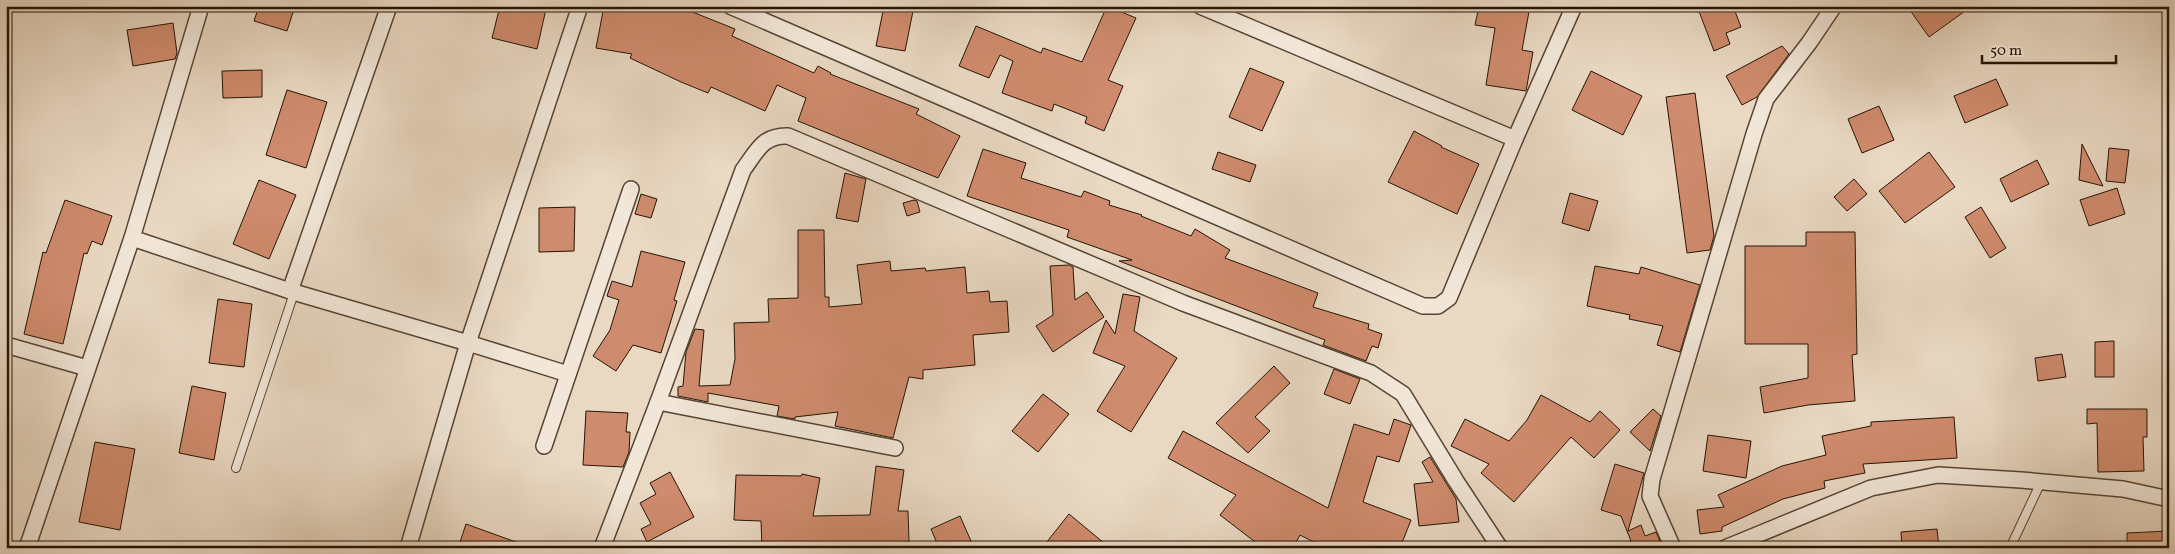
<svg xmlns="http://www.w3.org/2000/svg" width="2175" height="554" viewBox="0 0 2175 554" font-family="Vollkorn,serif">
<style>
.building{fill:#cf8b6d;stroke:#251405}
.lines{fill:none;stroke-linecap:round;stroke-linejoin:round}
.lane-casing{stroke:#564534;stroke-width:10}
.street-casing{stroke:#564534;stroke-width:18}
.lane{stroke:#f1e6d7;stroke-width:8}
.street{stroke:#f1e6d7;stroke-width:15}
</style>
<rect width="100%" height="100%" fill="#e9d8c2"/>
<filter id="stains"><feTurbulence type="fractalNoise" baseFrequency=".004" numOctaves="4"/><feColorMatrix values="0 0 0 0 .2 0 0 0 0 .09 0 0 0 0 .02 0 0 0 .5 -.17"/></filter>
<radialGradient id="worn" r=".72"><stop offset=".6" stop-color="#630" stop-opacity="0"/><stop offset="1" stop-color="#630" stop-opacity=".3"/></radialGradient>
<g class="building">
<path d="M259 6H295L287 31 254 21Z"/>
<path d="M500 6H534L546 9 537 49 492 38Z"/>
<path d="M604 6H692L690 11 735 29 732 36 814 73 818 66 831 73 830 74 919 109 916 114 960 136 938 178 798 121 806 98 777 85 765 111 711 87 708 93 681 82 630 58 632 54 596 48Z"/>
<path d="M884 6H914L905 51 876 46Z"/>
<path d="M1107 6 1136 18 1108 80 1123 86 1104 131 1085 123 1087 117 1054 104 1052 111 1002 93 1013 61 1000 55 989 78 959 66 976 26 1041 53 1043 48 1082 62Z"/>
<path d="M1479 6H1530L1522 50 1533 52 1526 91 1486 85 1495 28 1475 25Z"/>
<path d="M1697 6H1733L1741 27 1726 33 1730 44 1714 51Z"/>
<path d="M1907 6H1972L1929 37Z"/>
<path d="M173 23 177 53 175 59 133 66 127 30Z"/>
<path d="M1782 46 1789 54 1757 97 1742 105 1726 76Z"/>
<path d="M1250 68 1284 82 1262 131 1229 117Z"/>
<path d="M262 70V97L223 98 222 71Z"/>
<path d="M1591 71 1642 96 1623 135 1572 110Z"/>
<path d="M1996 79 2008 105 1965 123 1954 96Z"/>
<path d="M287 90 327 102 306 168 266 155Z"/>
<path d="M1695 93 1714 236 1710 250 1687 253 1666 97Z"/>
<path d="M1879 106 1894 140 1862 153 1848 119Z"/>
<path d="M1414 131 1442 146 1441 147 1479 164 1457 214 1388 182Z"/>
<path d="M2082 144 2103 186 2079 180Z"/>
<path d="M2109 148 2129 150 2125 183 2106 181Z"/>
<path d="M983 149 1026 163 1021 178 1081 197 1084 191 1110 201 1109 205 1142 215 1141 216 1191 236 1195 229 1230 250 1225 258 1318 293 1313 307 1369 324 1368 329 1382 334 1378 348 1372 346 1366 361 1323 345 1325 340 1119 261 1132 260 1067 237 1069 230 967 196Z"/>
<path d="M1218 152 1256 165 1250 182 1212 169Z"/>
<path d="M1929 152 1955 187 1905 223 1879 191Z"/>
<path d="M2037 160 2049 184 2011 202 2000 179Z"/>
<path d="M845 173 866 179 858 222 836 218Z"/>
<path d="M1854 179 1867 194 1847 211 1834 197Z"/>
<path d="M259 180 296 195 269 259 233 244Z"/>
<path d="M2117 188 2125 214 2089 226 2080 200Z"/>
<path d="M1570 193 1598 201 1589 231 1562 223Z"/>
<path d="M641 194 657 199 651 218 635 214Z"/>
<path d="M65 200 112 216 102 245 92 241 87 254 84 253 63 344 24 334 43 252 46 253Z"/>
<path d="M914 200 917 201 920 212 907 216 903 203Z"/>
<path d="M575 207 574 251 539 252V208Z"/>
<path d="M1981 207 2006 248 1990 258 1965 217Z"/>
<path d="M798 230H824L825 297H829V307L862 304 857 265 890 261 891 271 925 268 926 271 965 267 967 293 989 291 990 302 1007 301 1009 332 973 335 975 365 923 370V379L909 377 893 438 835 426 838 412 795 417V419L777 416 779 406 708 393V402L678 396V387L683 386 686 352 695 329 704 330 699 386 730 385 735 359 734 323 769 322 768 299 798 298Z"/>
<path d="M1806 232H1855L1857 354 1852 355 1855 401 1808 405 1764 413 1760 387 1808 378V344H1745V246H1806Z"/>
<path d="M641 251 685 262 674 300 677 301 661 353 633 345 616 371 593 356 610 330 619 300 607 296 612 281 632 287Z"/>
<path d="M1069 265 1073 267 1075 300 1087 292 1104 317 1053 352 1036 326 1053 315 1050 266Z"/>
<path d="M1595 266 1639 274 1641 267 1700 285 1680 352 1657 345 1663 326 1629 319 1630 315 1587 306Z"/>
<path d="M1123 294 1140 297 1134 331 1177 358 1131 432 1097 411 1125 366 1093 353 1106 320 1115 334Z"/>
<path d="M218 299 252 304 244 367 209 363Z"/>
<path d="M2114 341V377H2095V342Z"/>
<path d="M2062 354 2066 377 2038 381 2035 358Z"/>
<path d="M1274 366 1290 383 1255 417 1270 431 1248 453 1216 423Z"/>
<path d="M1334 369 1360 379 1350 404 1324 394Z"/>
<path d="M192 386 226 393 214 460 179 453Z"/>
<path d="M1043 394 1069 414 1038 452 1012 431Z"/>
<path d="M1541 395 1590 422 1600 411 1620 430 1594 458 1571 437 1514 502 1481 473 1489 464 1451 446 1465 419 1509 441 1527 420Z"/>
<path d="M1653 409 1661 416 1650 451 1630 432Z"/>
<path d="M2087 409H2147V437H2143L2144 471 2098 472 2097 423 2087 424Z"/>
<path d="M586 411 628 413 626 432H630L629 452 623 467 583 465Z"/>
<path d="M1954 417 1957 458 1863 464 1865 473 1824 481 1825 488 1783 499 1722 527V531L1700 534 1697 510 1724 507 1718 495 1782 466 1826 455 1822 436 1871 426V422Z"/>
<path d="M1394 419 1411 425 1399 462 1377 456 1363 502 1411 520 1400 548H1325L1300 535 1293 548H1263L1220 515 1236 495 1168 458 1183 431 1328 508 1354 424 1389 435Z"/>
<path d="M1708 435 1751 441 1746 478 1703 471Z"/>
<path d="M95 442 135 449 120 530 79 522Z"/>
<path d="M1430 457 1456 499 1459 522 1419 526 1414 484 1433 482 1422 462Z"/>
<path d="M1615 464 1644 473 1628 531 1641 525 1645 536 1656 532 1663 548H1618L1631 541 1621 516 1601 510Z"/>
<path d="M876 466 904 470 898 511H908L909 542 856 544V548H762L761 521 734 520 736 475 801 476 802 474 820 478 813 516 870 515Z"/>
<path d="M670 472 694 517 647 542 641 529 651 524 640 503 656 494 650 483Z"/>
<path d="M1069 514 1110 548H1042Z"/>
<path d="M960 516 974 548H939L931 529Z"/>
<path d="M466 524 527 546V548H458Z"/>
<path d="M1937 529 1939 548H1902L1901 532Z"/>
<path d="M2169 531V548H2127V533Z"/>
</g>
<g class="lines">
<defs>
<g id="lane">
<path d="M236 468 294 293"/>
<path d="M2010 548 2041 482"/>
</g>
<g id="street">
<path d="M730 6 1423 306H1438L1449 298 1515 139 1574 6"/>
<path d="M1200 6 1515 139"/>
<path d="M132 238 290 291 468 343 580 6"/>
<path d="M290 291 389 6"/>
<path d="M6 345 87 368"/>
<path d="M658 402 895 448"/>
<path d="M544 446 631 189"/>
<path d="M27 548 132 238 201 6"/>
<path d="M408 548 468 343 568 374"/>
<path d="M602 548 658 402 743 170C757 151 763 135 788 136L1183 303 1371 373 1403 394 1456 481 1500 548"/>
<path d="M1673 548 1650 496 1652 479 1754 134 1766 99 1809 43 1834 6"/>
<path d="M1725 548 1871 488 1938 475 2021 480 2123 489 2169 499"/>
</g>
</defs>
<use href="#lane" class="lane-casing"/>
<use href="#street" class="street-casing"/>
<use href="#lane" class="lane"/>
<use href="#street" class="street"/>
</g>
<rect width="2175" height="554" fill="none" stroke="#e9d8c2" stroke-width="25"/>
<rect x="8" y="8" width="2160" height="539" fill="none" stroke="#251405" stroke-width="2.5"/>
<rect x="12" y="12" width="2150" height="529" fill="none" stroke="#251405"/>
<path d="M1982 55v8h134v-8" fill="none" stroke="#251405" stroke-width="2.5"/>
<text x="1990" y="55" font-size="15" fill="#251405" stroke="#f1e6d7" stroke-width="4" paint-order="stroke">50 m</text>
<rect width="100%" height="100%" filter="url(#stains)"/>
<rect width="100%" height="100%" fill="url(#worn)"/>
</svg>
